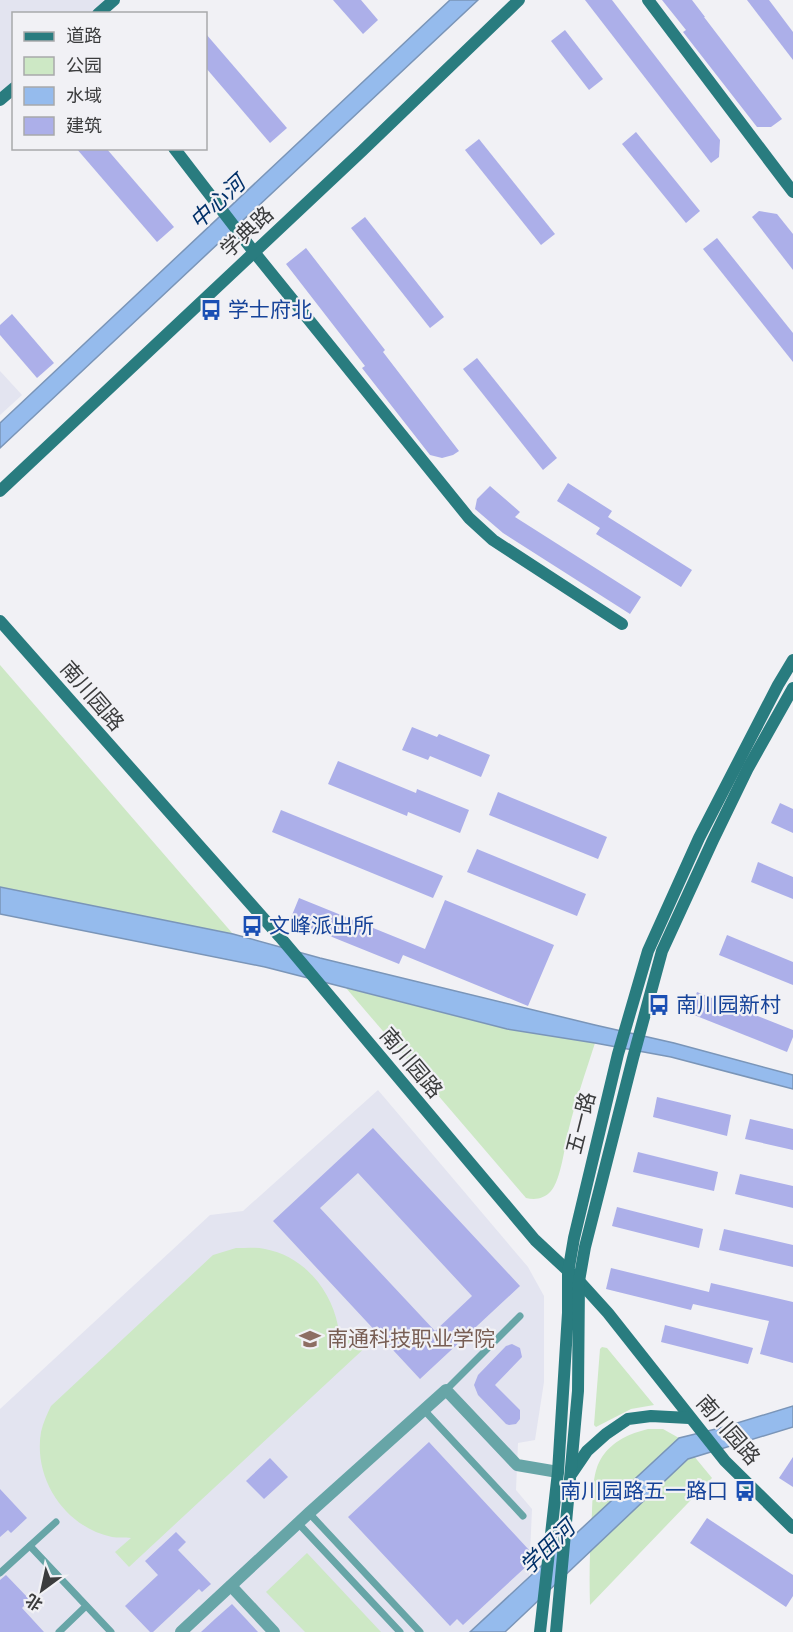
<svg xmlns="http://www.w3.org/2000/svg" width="793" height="1632" viewBox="0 0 793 1632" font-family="'Fira Sans Condensed','Noto Sans SC',sans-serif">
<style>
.built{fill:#e3e4f0}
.green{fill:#cde8c5}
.water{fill:#95bbed;stroke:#7a95b8;stroke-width:1.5}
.building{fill:#acafe9;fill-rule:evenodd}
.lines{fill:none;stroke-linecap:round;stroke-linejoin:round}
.lane{stroke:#67a5a7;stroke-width:7}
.street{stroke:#67a5a7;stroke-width:12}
.secondary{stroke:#297c7f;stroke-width:12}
.labels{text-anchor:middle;stroke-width:4.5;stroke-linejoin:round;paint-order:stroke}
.street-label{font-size:21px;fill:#3b3c3d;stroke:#f1f1f5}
.transit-label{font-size:21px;fill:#164399;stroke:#f1f1f5;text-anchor:start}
.education-label{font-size:21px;fill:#785e54;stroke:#f1f1f5;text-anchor:start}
.water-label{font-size:22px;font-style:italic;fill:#003069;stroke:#f1f1f5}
</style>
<rect width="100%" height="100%" fill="#f1f1f5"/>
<g class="built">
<path d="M0 0H113L98 13 14 14 13 87 0 98Z"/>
<path d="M0 371 22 395 0 415Z"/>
<path d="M378 1090 528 1267 544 1296V1382L535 1440 518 1443 516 1490 532 1509 529 1576 470 1632H0V1409L210 1215 243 1211Z"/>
</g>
<g class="green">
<path d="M0 665 233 934 0 887Z"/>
<path d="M346 988 507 1029 595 1043C586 1071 576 1100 569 1128 565 1144 561 1180 551 1191 544 1199 535 1200 526 1198Z"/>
<path d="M236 1248C246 1248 256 1247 265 1249 303 1256 331 1289 338 1326 339 1332 338 1338 338 1345L356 1329 369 1344 129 1567 115 1552 131 1538C125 1537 118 1538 112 1537 65 1527 33 1479 41 1432 43 1423 47 1414 51 1406L213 1255Z"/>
<path d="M602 1347 607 1348 654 1405 631 1409 596 1427 594 1425 600 1349Z"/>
<path d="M648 1429H663L679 1438 712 1478 590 1605C589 1573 590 1543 592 1512 593 1494 592 1472 602 1457 614 1440 629 1434 648 1429Z"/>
<path d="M307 1553 381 1632H305L266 1592Z"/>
</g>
<g class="water">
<path d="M450 0H478L0 448V423Z"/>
<path d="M0 887 233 934 320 958 595 1025 674 1043 793 1075V1089L671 1057 595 1043 507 1029 265 967 0 914Z"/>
<path d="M793 1406V1427L688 1459 505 1632H470L679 1438 724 1427Z"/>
</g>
<g class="building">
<path d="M333 0H361L378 20 363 34Z"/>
<path d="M585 0H612L720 140 719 157 711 163Z"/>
<path d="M662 0H692L705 17H704L782 119 771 127H757L683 32 686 30Z"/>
<path d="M747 0H769L793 32V60Z"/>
<path d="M565 30 603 79 589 90 551 41Z"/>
<path d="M206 34 287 128 270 143 206 68Z"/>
<path d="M636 132 700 211 686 223 622 144Z"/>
<path d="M479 139 555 234 541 245 465 150Z"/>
<path d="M76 148H106L174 227 157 242Z"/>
<path d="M759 211 777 214 793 234V270L752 217Z"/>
<path d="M365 217 444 317 430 328 351 228Z"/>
<path d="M717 238 793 333V362L703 249Z"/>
<path d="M306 248 385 350 383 352 459 451 453 455 442 458 430 455 362 368 365 366 286 264Z"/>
<path d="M12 314 54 363 37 378 0 335V325Z"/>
<path d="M477 358 557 458 543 470 463 369Z"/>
<path d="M568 483 612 511 608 517 692 570 681 587 596 534 600 528 557 501Z"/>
<path d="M490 486 520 512 515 517 641 597 630 614 503 533 475 509 477 499Z"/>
<path d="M412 727 437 737 439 734 490 755 481 777 430 756 428 760 402 750Z"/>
<path d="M338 761 416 793 417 789 469 810 460 833 408 812 407 816 328 784Z"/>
<path d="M498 792 607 837 598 859 489 815Z"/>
<path d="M780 803 793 809V833L771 823Z"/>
<path d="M281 810 443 876 433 898 272 832Z"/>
<path d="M477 849 586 894 577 916 467 872Z"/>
<path d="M758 862 793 877V899L751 882Z"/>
<path d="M299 898 425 949 445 900 554 945 528 1006 403 955 399 964 290 920Z"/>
<path d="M727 935 793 962V985L719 955Z"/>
<path d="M697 992 793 1030V1037L787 1052 689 1013Z"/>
<path d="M657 1097 731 1115 727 1136 653 1117Z"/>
<path d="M750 1119 793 1129V1150L745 1139Z"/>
<path d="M373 1128 520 1286 420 1379 273 1221ZM358 1173 472 1296 435 1331 320 1208Z"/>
<path d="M638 1152 718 1172 714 1191 633 1172Z"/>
<path d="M740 1174 793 1186V1208L735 1194Z"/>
<path d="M617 1207 703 1229 699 1248 612 1226Z"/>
<path d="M724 1229 793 1245V1267L719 1250Z"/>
<path d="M611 1268 709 1292 711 1283 793 1302V1363L760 1354 769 1321 693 1304 691 1310 606 1289Z"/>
<path d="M665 1325 753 1348 748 1364 661 1342Z"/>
<path d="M512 1344 520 1348 522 1357 495 1385 520 1410V1419L516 1424 509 1425 506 1424 478 1395 474 1385 478 1375 506 1346Z"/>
<path d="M429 1442 530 1551 524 1557 530 1563 463 1625 457 1619 450 1626 348 1517Z"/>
<path d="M793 1457V1487L779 1478Z"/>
<path d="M270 1458 288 1477 264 1499 246 1481Z"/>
<path d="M0 1489 27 1518 11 1533 8 1530 0 1537Z"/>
<path d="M707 1518 793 1575V1596L786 1607 690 1543Z"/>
<path d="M176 1532 186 1542 178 1550 211 1584 202 1592 199 1589 153 1632H150L125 1606 158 1575 145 1561Z"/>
<path d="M6 1575 30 1600 22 1608 44 1632H0V1580Z"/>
<path d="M232 1604 258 1632H201L215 1619Z"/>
</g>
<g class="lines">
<g class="lane">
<path d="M446 1390 520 1316"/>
<path d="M424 1410 523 1516"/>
<path d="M309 1513 420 1632"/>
<path d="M298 1523 400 1632"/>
<path d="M30 1546 111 1632"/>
<path d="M0 1573 56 1522"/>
<path d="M59 1632 86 1606"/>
</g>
<g class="street">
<path d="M231 1586 274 1632"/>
<path d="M181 1632 309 1513 446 1390 517 1465 558 1472"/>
</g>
<g class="secondary">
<path d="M648 0 793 192"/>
<path d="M98 14 114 0"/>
<path d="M0 100 14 88"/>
<path d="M174 148 254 252 469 518 493 540 622 624"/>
<path d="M0 491 362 151 519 0"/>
<path d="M0 621 280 937 535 1240 579 1281 608 1313 725 1461 793 1528"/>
<path d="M572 1473 587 1451 606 1434 628 1419 651 1416 689 1418"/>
<path d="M540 1632 558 1472 568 1313V1273L574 1238 618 1054 648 951 699 838 778 685 793 660"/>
<path d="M556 1632 578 1391 579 1281 585 1247 633 1058 662 951 713 840 748 768 793 688"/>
</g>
</g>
<defs>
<symbol id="bus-bare" viewBox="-9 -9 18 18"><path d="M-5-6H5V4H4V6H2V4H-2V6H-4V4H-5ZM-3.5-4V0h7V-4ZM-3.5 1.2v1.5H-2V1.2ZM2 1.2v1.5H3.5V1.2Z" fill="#1a4fb4" stroke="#f1f1f5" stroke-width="2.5" paint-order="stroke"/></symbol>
<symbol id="university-bare" viewBox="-9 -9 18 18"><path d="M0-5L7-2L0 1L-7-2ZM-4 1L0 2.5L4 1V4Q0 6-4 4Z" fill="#8d6e63" stroke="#f1f1f5" stroke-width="2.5" paint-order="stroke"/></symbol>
</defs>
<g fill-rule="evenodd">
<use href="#bus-bare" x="196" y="295" width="30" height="30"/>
<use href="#bus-bare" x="237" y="911" width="30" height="30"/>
<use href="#bus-bare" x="644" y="990" width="30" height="30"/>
<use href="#university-bare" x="295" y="1324" width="30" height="30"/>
<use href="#bus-bare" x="730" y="1476" width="30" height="30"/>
</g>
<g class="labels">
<g class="street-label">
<text transform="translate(247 232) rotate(-43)" y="7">学典路</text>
<text transform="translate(92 696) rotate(49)" y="7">南川园路</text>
<text transform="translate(411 1063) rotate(50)" y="7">南川园路</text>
<text transform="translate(581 1123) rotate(-76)" y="7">五一路</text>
<text transform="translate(728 1430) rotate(49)" y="7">南川园路</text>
</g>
<g class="transit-label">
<text x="228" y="317">学士府北</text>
<text x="269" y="933">文峰派出所</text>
<text x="676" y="1012">南川园新村</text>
<text x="728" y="1498" text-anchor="end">南川园路五一路口</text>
</g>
<g class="education-label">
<text x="327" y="1346">南通科技职业学院</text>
</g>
<g class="water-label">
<text transform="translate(217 202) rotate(-43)" y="8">中心河</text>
<text transform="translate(547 1547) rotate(-44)" y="8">学田河</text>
</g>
</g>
<rect x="12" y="12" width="195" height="138" fill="#f1f1f5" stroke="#a8a9ab" stroke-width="1.5"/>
<rect x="24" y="32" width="30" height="9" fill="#297c7f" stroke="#a8a9ab" stroke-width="1.5"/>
<text x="66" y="42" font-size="18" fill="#3b3c3d">道路</text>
<rect x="24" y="57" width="30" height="18" fill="#cde8c5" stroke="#a8a9ab" stroke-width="1.5"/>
<text x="66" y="72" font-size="18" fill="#3b3c3d">公园</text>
<rect x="24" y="87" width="30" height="18" fill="#95bbed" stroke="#a8a9ab" stroke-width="1.5"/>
<text x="66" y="102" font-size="18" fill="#3b3c3d">水域</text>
<rect x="24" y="117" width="30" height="18" fill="#acafe9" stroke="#a8a9ab" stroke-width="1.5"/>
<text x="66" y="132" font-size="18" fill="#3b3c3d">建筑</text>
<g transform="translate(42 1590) rotate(213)" stroke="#f1f1f5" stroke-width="4.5" paint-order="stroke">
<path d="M0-4.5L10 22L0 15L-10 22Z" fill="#3b3c3d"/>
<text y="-9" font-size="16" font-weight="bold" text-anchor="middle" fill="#3b3c3d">北</text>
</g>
</svg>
